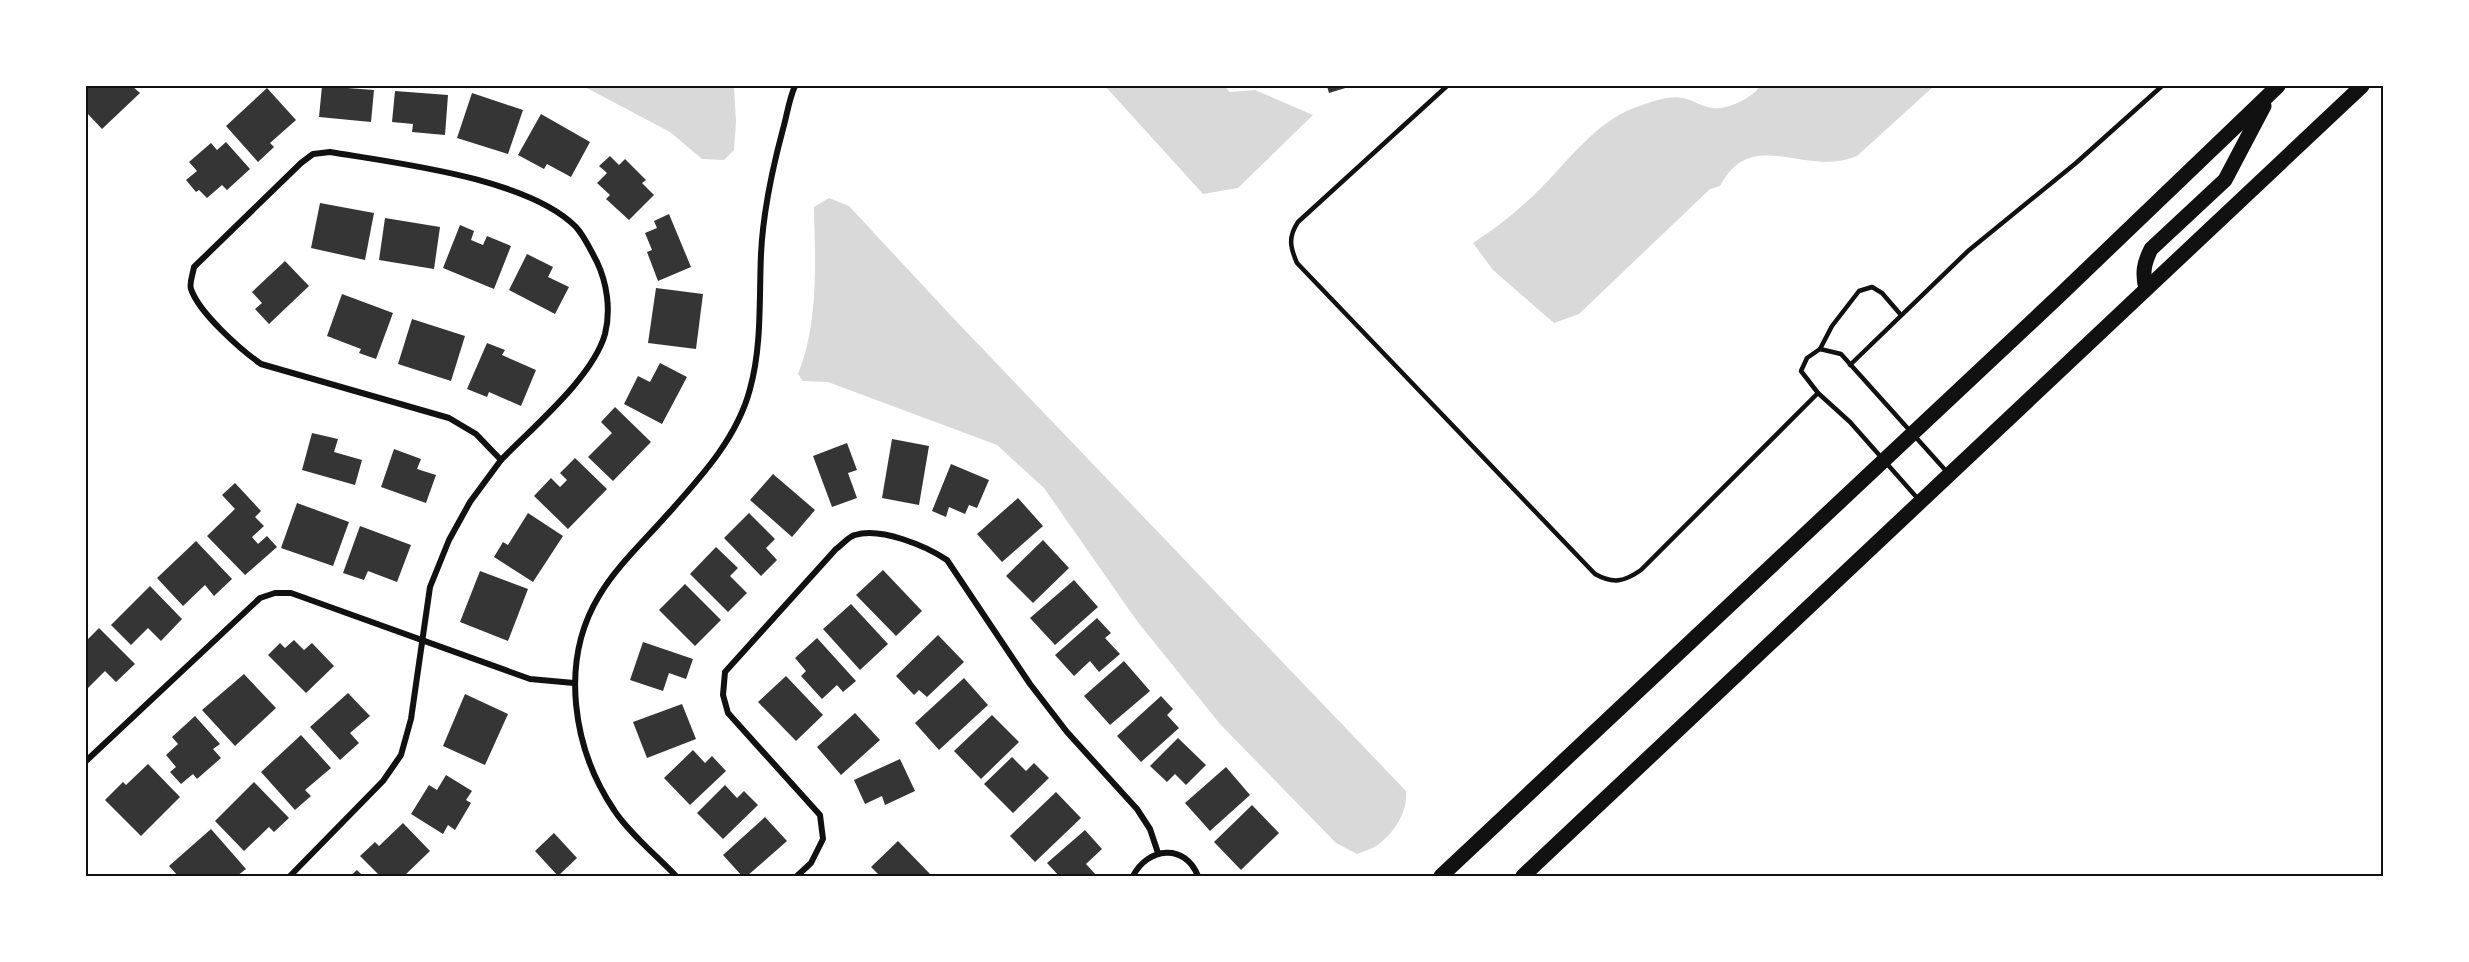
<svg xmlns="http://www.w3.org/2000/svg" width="2469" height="962" viewBox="0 0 2469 962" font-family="Lato,sans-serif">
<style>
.water{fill:#d9d9d9}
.building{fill:#353535}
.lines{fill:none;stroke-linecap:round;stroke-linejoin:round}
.service{stroke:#111;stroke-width:4.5}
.minor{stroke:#111;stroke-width:6}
.primary{stroke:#111;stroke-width:15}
.neatline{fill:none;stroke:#111;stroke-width:2}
</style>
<rect width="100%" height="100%" fill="#fff"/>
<g class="water">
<path d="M583 86H734L736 122 734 150 724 160 702 159 670 132Z"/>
<path d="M1105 86H1224L1230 92 1255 90 1313 115 1238 188 1203 194Z"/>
<path d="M1760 86H1934L1857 156C1803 178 1752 125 1720 186L1710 189 1579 314 1554 323 1493 270 1473 243C1498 227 1520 209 1541 188 1569 160 1595 123 1634 108 1648 103 1668 95 1683 98 1693 100 1702 107 1713 108 1728 110 1752 98 1760 86Z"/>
<path d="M829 198 849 206 955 320 1406 791C1408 811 1395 832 1379 844 1373 849 1364 851 1357 854L1336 843 1220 724 1137 621 1044 488 997 445 828 382 803 381 798 374C819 323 815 261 814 207Z"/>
</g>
<g class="building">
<path d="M86 86H132L140 93 102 129 86 112Z"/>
<path d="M322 86H347V88L374 90 371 122 319 117Z"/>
<path d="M1327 86H1352L1329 93Z"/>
<path d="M267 88 296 120 270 143 274 147 258 162 226 126Z"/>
<path d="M395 91 448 95 445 135 412 132 413 124 392 122Z"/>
<path d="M472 93 523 110 508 154 457 138Z"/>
<path d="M541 114 590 142 571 177 547 164 544 169 518 155Z"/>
<path d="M226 142 250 169 227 190 222 185 207 198 199 190 196 192 186 180 197 171 189 162 211 143 217 150Z"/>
<path d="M610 156 619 165 625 159 646 180 642 183 654 195 629 220 606 199 610 195 597 183 607 173 599 166Z"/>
<path d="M320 203 374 213 365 260 311 248Z"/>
<path d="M669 214 691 267 658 281 647 252 652 250 645 233 657 228 654 221Z"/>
<path d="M385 218 440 227 434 269 379 260Z"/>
<path d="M460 225 474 231 471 240 483 245 487 236 511 246 494 289 443 268Z"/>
<path d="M527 254 553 267 548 277 569 287 555 314 509 290Z"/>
<path d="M285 261 309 286 269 324 255 309 262 303 252 292Z"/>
<path d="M656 288 703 294 696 349 648 343Z"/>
<path d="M342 294 393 313 376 359 359 353 361 349 327 336Z"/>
<path d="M412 319 465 336 451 381 398 364Z"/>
<path d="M487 343 505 350 502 355 536 370 521 406 489 392 487 397 467 389Z"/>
<path d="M660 363 687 377 662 424 624 404 638 376 650 382Z"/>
<path d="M615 407 651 442 613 481 588 457 612 433 601 422Z"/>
<path d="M312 433 338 439 334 452 362 460 355 485 302 470Z"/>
<path d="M892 439 929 446 919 505 882 498Z"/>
<path d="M847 443 857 470 848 473 857 498 832 507 813 456Z"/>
<path d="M394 449 421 459 417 469 436 475 426 503 381 487Z"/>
<path d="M575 458 607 489 568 529 534 496 551 478 560 487 567 480 560 473Z"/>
<path d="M951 464 989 480 977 508 969 505 965 514 949 507 946 517 932 511Z"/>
<path d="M773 474 815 510 792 537 750 500Z"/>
<path d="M235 483 261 511 255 517 264 526 252 537 258 544 267 536 277 547 245 575 207 536 235 509 222 495Z"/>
<path d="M1018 498 1043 526 1002 562 977 534Z"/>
<path d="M297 503 349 522 333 566 281 548Z"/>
<path d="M528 513 563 536 533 582 494 557 503 542 508 545Z"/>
<path d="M749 513 775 539 766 548 777 560 761 576 724 538Z"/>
<path d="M360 526 411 545 397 582 368 571 364 580 343 573Z"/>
<path d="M1043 540 1069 568 1033 603 1006 576Z"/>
<path d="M196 541 232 579 214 596 205 585 183 606 157 578Z"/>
<path d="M716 547 738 568 730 576 747 593 728 612 690 574Z"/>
<path d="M883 570 922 611 896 636 856 595Z"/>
<path d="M480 571 528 589 508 641 460 622Z"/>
<path d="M1074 580 1098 607 1055 645 1030 618Z"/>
<path d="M685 584 721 620 695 646 659 610Z"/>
<path d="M150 586 182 619 161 641 148 628 131 645 111 625Z"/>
<path d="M851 604 888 644 860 670 823 629Z"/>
<path d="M1097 618 1111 633 1105 638 1120 654 1099 672 1090 661 1074 676 1055 655Z"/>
<path d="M99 628 135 664 116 682 105 671 86 690V641Z"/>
<path d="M938 635 964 662 927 697 919 690 914 695 896 676Z"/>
<path d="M817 638 856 681 843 692 837 685 822 699 801 676 806 671 795 658Z"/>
<path d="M294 640 304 650 312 643 334 666 306 693 268 655 280 643 285 648Z"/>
<path d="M643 642 693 659 686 679 669 673 663 691 630 680Z"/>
<path d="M1124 661 1150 691 1110 725 1084 696Z"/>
<path d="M244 674 276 708 235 746 202 710Z"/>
<path d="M786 676 823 715 796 741 758 702Z"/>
<path d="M964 678 988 705 939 750 915 723Z"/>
<path d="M348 693 370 716 350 733 359 743 340 760 310 727Z"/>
<path d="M465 694 508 714 485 765 443 746Z"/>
<path d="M1161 696 1173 709 1167 715 1179 728 1141 762 1117 736Z"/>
<path d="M682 704 696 739 647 758 633 722Z"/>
<path d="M855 713 880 740 841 775 817 747Z"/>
<path d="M992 715 1019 742 981 779 954 751Z"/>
<path d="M195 716 220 744 213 749 221 758 197 779 193 774 181 784 170 772 176 767 166 755 178 744 172 737Z"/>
<path d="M301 735 331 768 305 790 311 796 295 810 261 772Z"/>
<path d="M1178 738 1206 765 1186 785 1175 774 1167 782 1150 766Z"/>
<path d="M693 750 705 763 712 756 726 771 690 805 664 778Z"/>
<path d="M1012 757 1026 771 1034 763 1049 778 1013 813 984 784Z"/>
<path d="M900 759 915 791 885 805 882 796 865 804 854 780Z"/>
<path d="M148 764 180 797 141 836 105 800 123 782 126 785Z"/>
<path d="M1226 767 1250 795 1210 831 1185 803Z"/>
<path d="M446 775 472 791 466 800 471 803 455 830 448 825 443 834 411 814 429 785 437 790Z"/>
<path d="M254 782 289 818 274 832 269 827 244 851 215 821Z"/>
<path d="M725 785 737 798 744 791 758 805 723 839 697 813Z"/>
<path d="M1056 792 1081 818 1035 862 1010 836Z"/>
<path d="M1252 805 1279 833 1241 870 1214 842Z"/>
<path d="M765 817 787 841 747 876H742L723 855Z"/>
<path d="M403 823 430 851 404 876H380L360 856 375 842 379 846Z"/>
<path d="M211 829 246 869 237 876H178L169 866Z"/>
<path d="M1085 830 1102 849 1086 864 1097 876H1059L1047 863Z"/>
<path d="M554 833 577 858 558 876 535 851Z"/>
<path d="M898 841 932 876H880L871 867Z"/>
<path d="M357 870 363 876H350Z"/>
</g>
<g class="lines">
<g class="service">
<path d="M1447 86 1298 222C1288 237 1290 247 1297 263L1595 574C1613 584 1624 582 1641 570L1818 393"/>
<path d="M1901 315 1882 293 1872 287 1859 291 1832 326 1820 349 1807 358 1801 371 1818 393 1850 422 1919 500"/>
<path d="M1820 349 1841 354 1947 472"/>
<path d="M1850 365 1968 251 2076 163 2162 86"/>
</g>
<g class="minor">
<path d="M330 152C396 163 528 178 576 227 585 237 591 251 597 262 607 283 611 310 605 334 593 377 533 427 501 460L476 434 449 418 261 364C241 350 199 313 191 289 189 283 193 274 194 267L301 163 313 154Z"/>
<path d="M86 761 260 598 275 593H291L530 679 574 683"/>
<path d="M290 876 383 781 401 755 411 719 430 587 449 540 470 502 501 460"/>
<path d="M676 876C658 857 628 832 614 810 573 749 559 662 599 596 616 567 643 542 666 516 699 479 737 439 750 389 762 346 759 299 761 254 763 212 772 170 783 129 787 115 789 99 795 86"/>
<path d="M797 876 811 863 823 839 820 815 728 713 723 695 725 672 836 549C842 545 849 536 855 535 881 527 926 546 947 560L1030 684 1067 732 1137 809 1150 829 1158 853"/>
<path d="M1133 876C1148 847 1185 843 1198 876"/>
</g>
<g class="primary">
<path d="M2146 289C2142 273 2144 263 2151 249L2225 180 2264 106"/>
<path d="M1441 876 2059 296 2278 86"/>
<path d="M1523 876 2362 86"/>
</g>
</g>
<rect width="2469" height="962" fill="none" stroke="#ffffff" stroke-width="174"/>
<rect x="87" y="87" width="2295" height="788" class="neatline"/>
</svg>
